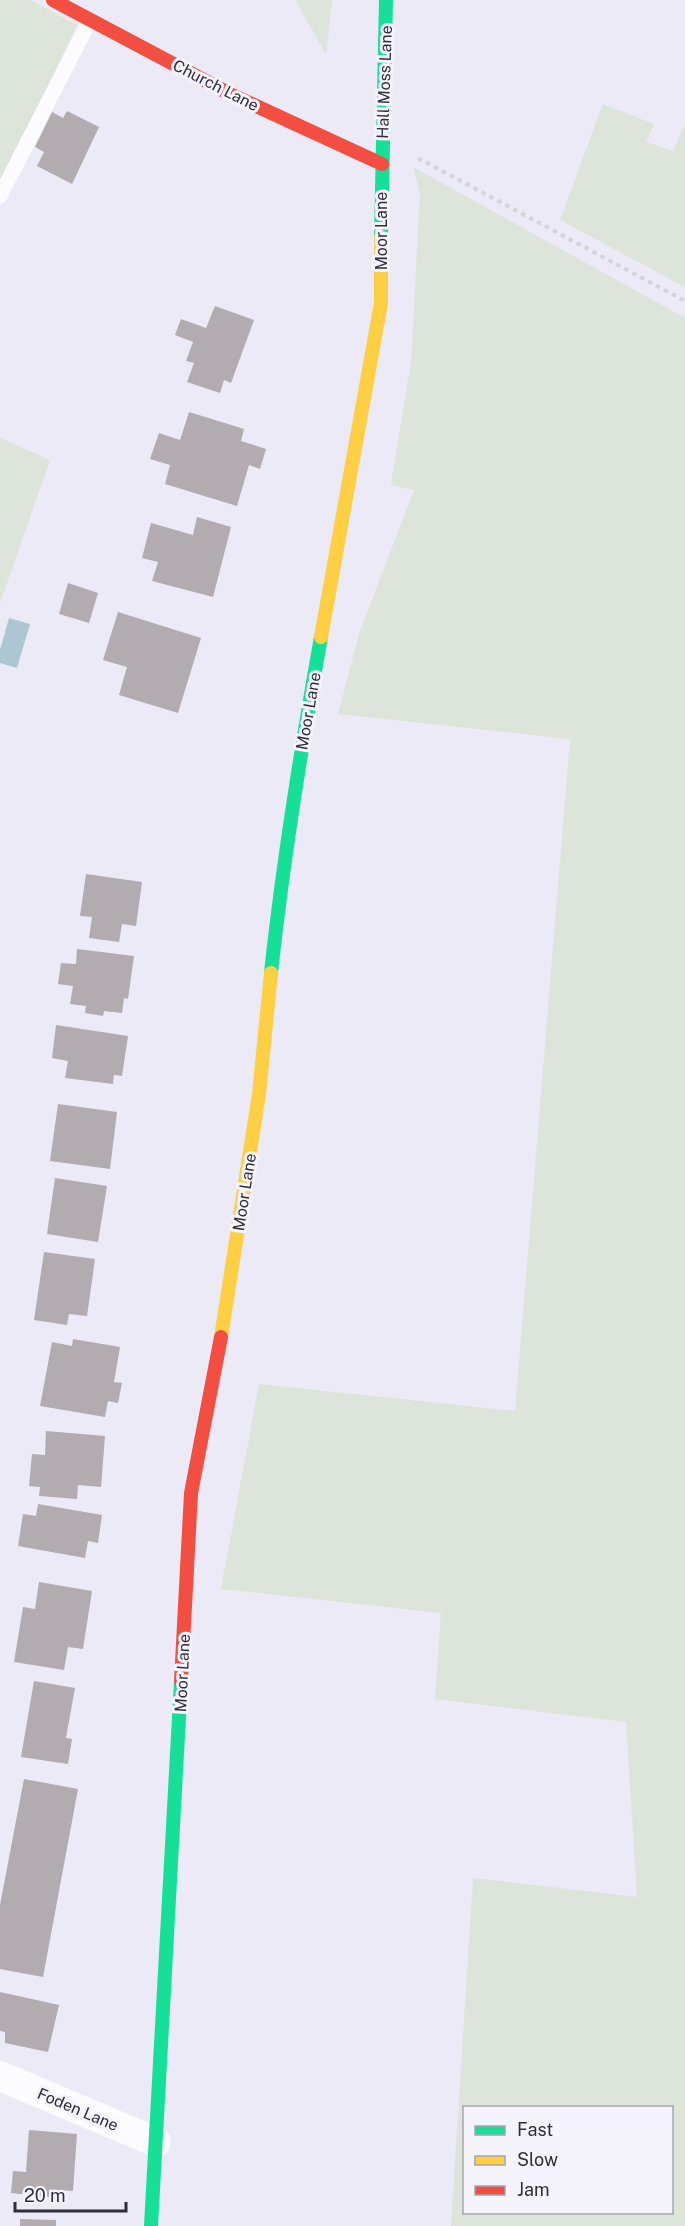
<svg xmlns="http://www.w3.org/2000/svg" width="685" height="2226" viewBox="0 0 685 2226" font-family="'Public Sans',sans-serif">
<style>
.green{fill:#dde4d9;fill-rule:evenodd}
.water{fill:#acc6d2}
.building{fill:#b2abaf}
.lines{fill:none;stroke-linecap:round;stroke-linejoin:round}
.path{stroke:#d4d3d7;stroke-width:4;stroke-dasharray:4.5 4.5;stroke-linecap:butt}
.lane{stroke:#fcfcfe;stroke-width:15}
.street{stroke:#fcfcfe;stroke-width:30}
.fast{stroke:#16e098;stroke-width:14}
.slow{stroke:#ffcf43;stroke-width:14}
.jam{stroke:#f24e42;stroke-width:14}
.labels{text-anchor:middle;stroke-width:6;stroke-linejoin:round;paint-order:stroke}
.street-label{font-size:16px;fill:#2f2d3b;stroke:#f5f4fc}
</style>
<rect width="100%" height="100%" fill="#ebeaf6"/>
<g class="green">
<path d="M0 0H31L77 25 10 166 0 183Z"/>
<path d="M295 0H332L326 54Z"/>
<path d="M603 104 654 124 646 142 673 151 685 124V287L560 220Z"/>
<path d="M413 167 685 318V2226H451L473 1878 637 1897 626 1722 435 1699 441 1613 221 1589 259 1384 515 1411 570 739 338 714 359 634 414 490 391 485 411 362 420 194ZM464 2108H672V2212H464Z"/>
<path d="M0 438 50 460 0 603Z"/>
</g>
<path class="water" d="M9 618 30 624 17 668 0 663V650Z"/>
<g class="building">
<path d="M67 111 99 127 72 184 37 166 44 152 35 147 52 112 63 118Z"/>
<path d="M215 306 254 320 231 383 224 380 220 393 187 382 194 363 186 361 193 342 175 335 181 319 206 328Z"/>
<path d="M189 412 244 429 241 441 266 449 260 469 249 465 237 506 165 484 170 465 150 459 159 433 180 440Z"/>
<path d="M197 517 231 527 213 597 152 581 158 562 142 558 151 523 193 535Z"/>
<path d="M68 583 98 593 89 623 59 614Z"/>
<path d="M118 612 201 638 178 713 119 695 127 667 103 660Z"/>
<path d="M86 874 142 882 136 926 122 924 119 942 89 938 92 917 80 916Z"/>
<path d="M77 949 134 956 128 999 124 998 122 1013 104 1011 103 1016 85 1013 86 1006 70 1004 73 986 58 984 61 963 76 964Z"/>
<path d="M56 1025 128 1036 122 1076 114 1075 113 1084 65 1078 68 1061 52 1058Z"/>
<path d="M58 1104 117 1112 110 1169 50 1161Z"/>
<path d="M55 1178 107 1186 98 1242 47 1234Z"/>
<path d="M44 1252 95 1259 87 1316 69 1314 67 1325 34 1320Z"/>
<path d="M73 1339 120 1347 114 1382 122 1383 118 1403 108 1401 105 1417 40 1406 52 1342 72 1346Z"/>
<path d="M46 1431 105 1436 101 1487 78 1485 77 1499 39 1496 40 1487 29 1486 32 1454 45 1455Z"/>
<path d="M38 1504 102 1515 98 1543 88 1541 85 1558 18 1546 23 1514 36 1516Z"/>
<path d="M39 1582 92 1591 83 1649 68 1647 64 1670 14 1662 23 1607 35 1609Z"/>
<path d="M34 1681 75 1688 66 1738 72 1739 68 1764 21 1757Z"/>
<path d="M24 1779 78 1789 43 1977 0 1969V1905Z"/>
<path d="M0 1992 59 2005 48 2052 5 2043V2032L0 2031Z"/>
<path d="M29 2130 77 2134 73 2191 59 2190V2198L11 2193 13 2171 26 2172Z"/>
<path d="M20 2219 56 2220V2226H20Z"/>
</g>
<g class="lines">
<path class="path" d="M418 158 685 301"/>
<path class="lane" d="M0 196 90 20"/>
<path class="street" d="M0 2076 156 2142"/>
<g class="fast">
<path d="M381 237 386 0"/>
<path d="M271 973C283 860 301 749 321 637"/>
<path d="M151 2226 181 1681"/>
</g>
<g class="slow">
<path d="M321 637 381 303V237"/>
<path d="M221 1337 259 1094 271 973"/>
</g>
<g class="jam">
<path d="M53 0 230 94 382 164"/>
<path d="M181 1681 191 1493 221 1337"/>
</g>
</g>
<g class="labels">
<g class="street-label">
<text transform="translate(384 82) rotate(-88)" y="6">Hall Moss Lane</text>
<text transform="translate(216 85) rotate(27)" y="6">Church Lane</text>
<text transform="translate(381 231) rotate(-90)" y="6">Moor Lane</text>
<text transform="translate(308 711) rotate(-80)" y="6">Moor Lane</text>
<text transform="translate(244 1192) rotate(-81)" y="6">Moor Lane</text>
<text transform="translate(182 1673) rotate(-87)" y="6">Moor Lane</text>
<text transform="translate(78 2109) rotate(23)" y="6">Foden Lane</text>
</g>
</g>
<rect x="463" y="2106" width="210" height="108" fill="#f5f4fc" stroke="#a6a4af" stroke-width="1.5"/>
<rect x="475" y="2126" width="30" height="9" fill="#16e098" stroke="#a6a4af" stroke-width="1.5"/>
<text x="517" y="2136" font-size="18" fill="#2f2d3b">Fast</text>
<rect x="475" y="2156" width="30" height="9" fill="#ffcf43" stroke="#a6a4af" stroke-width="1.5"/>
<text x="517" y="2166" font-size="18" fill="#2f2d3b">Slow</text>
<rect x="475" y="2186" width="30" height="9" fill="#f24e42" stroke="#a6a4af" stroke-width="1.5"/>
<text x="517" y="2196" font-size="18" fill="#2f2d3b">Jam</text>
<path d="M15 2202v9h111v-9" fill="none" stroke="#2f2d3b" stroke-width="3"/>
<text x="24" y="2202" font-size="18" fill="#2f2d3b" stroke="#f5f4fc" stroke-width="4.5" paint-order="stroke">20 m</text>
</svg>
